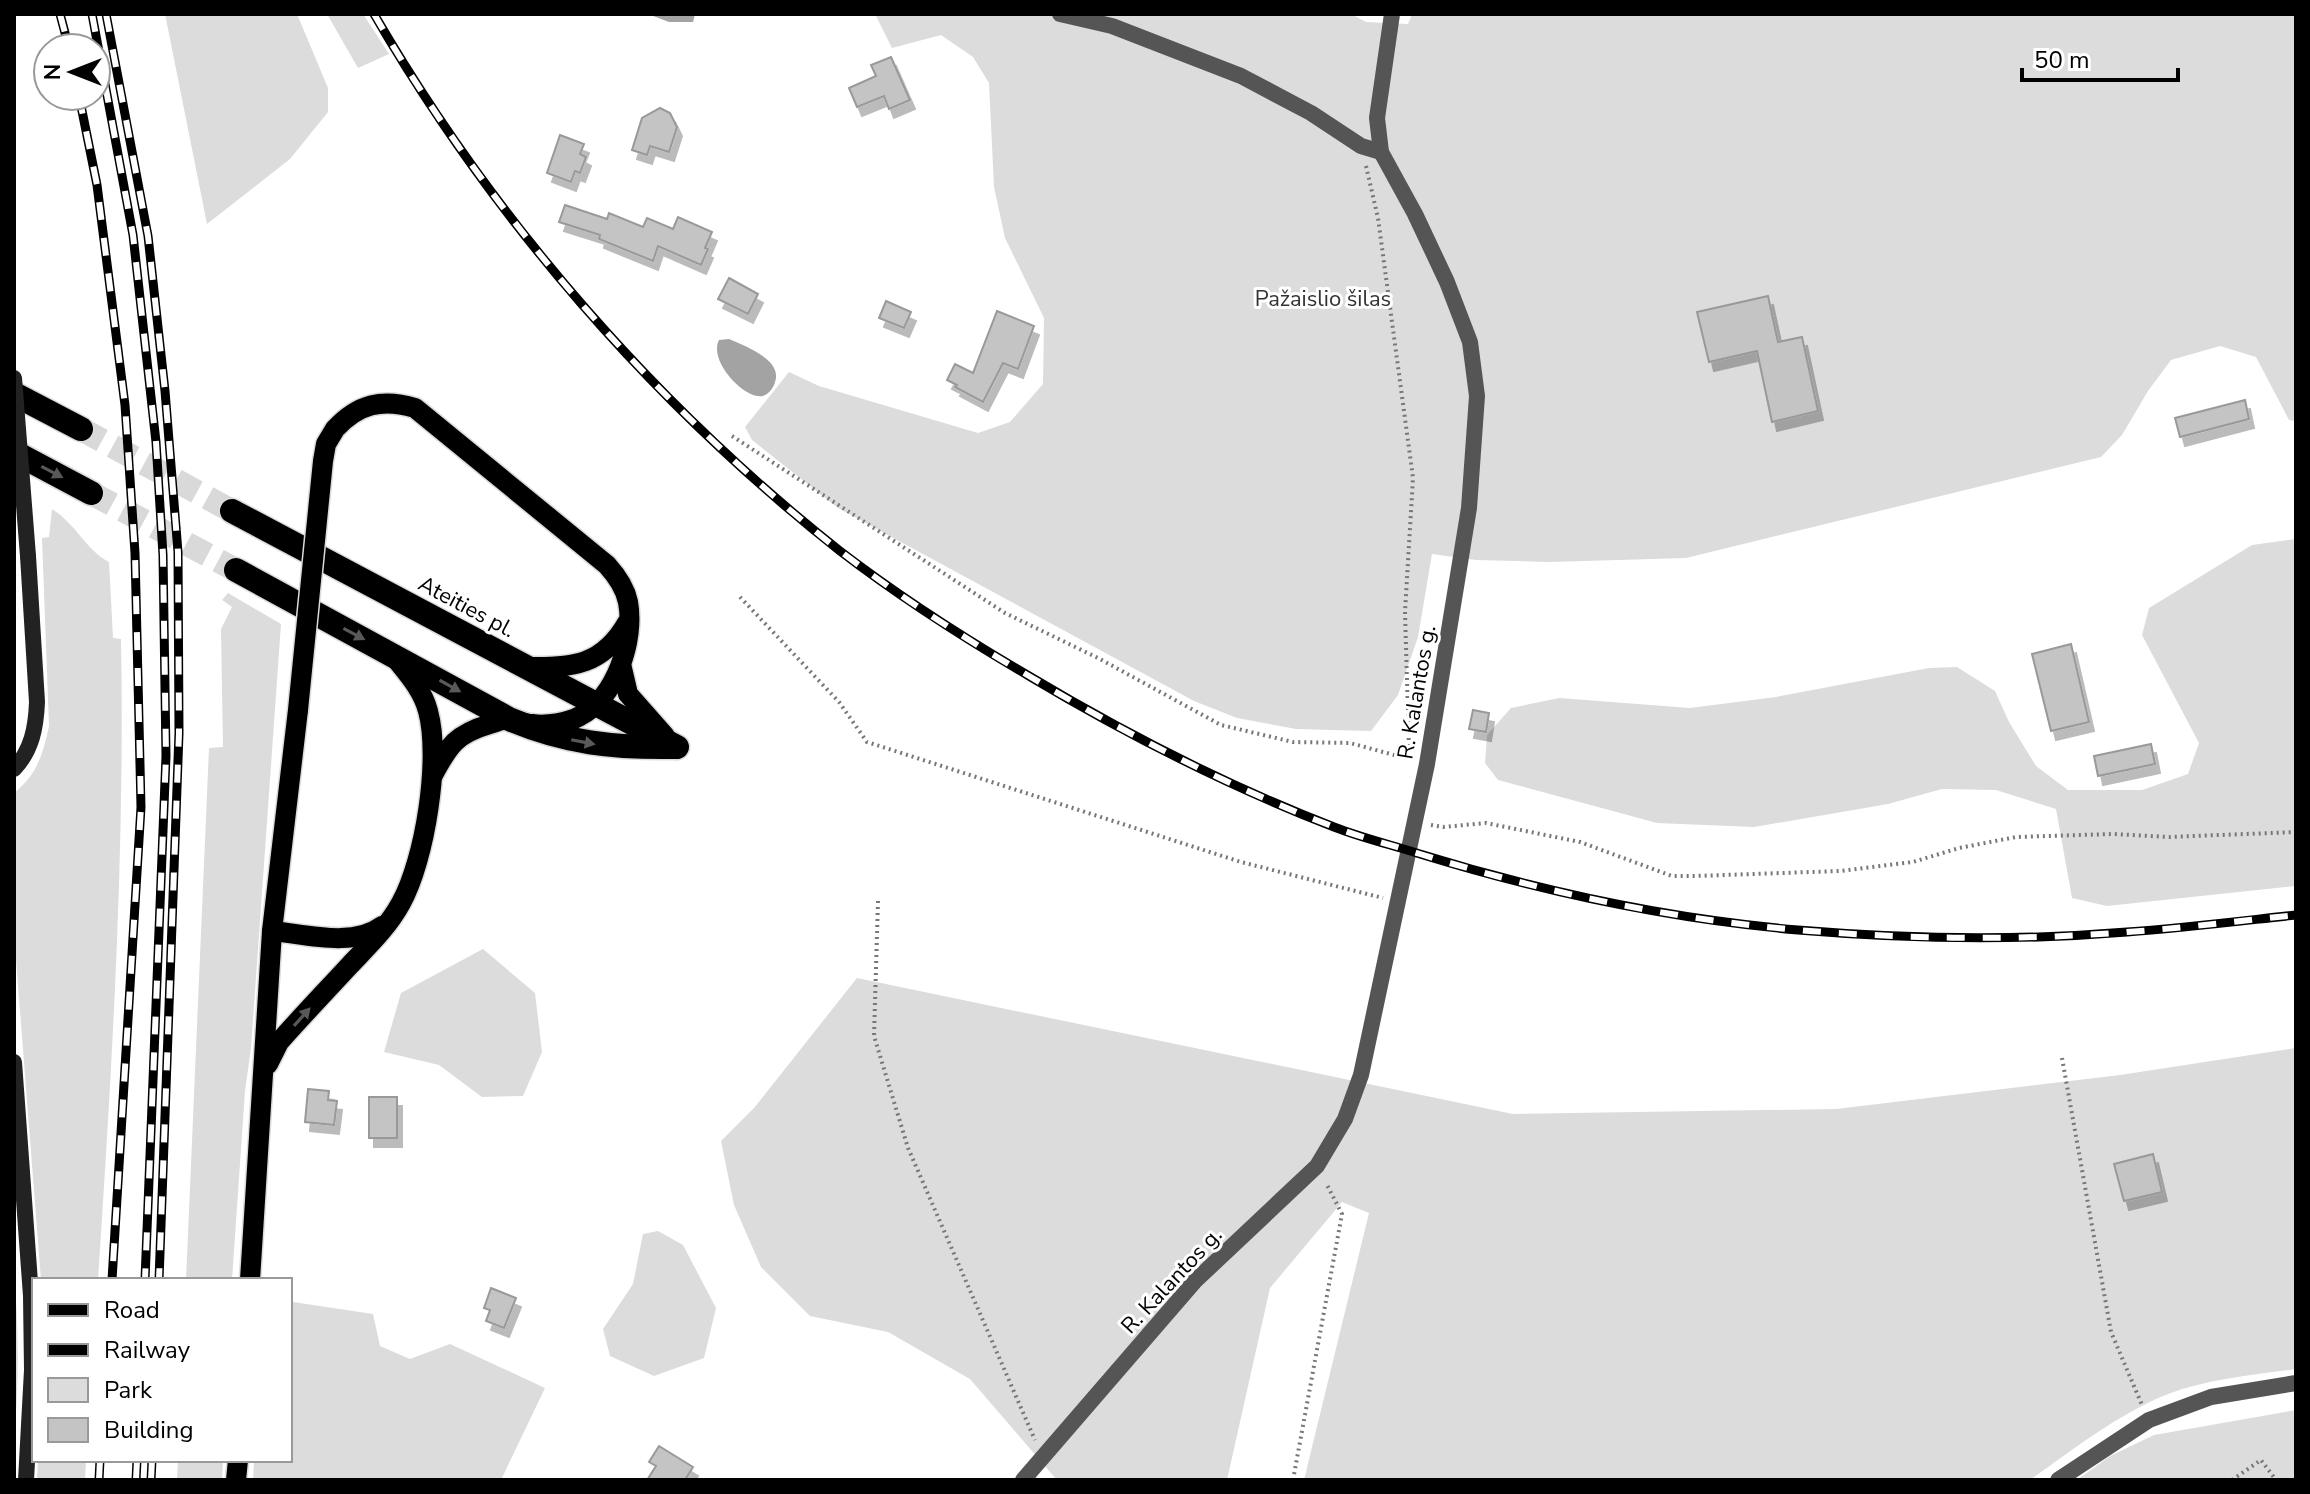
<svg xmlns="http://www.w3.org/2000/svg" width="2310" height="1494" viewBox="0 0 2310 1494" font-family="'Nunito Sans',sans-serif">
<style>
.green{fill:#dcdcdc}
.water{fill:#a3a3a3}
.building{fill:#c4c4c4;stroke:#999;stroke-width:2;filter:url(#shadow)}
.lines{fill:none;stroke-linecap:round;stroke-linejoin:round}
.highway-tunnel{stroke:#d9d9d9;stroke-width:24;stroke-dasharray:24 12;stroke-linecap:butt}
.primary-casing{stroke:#dbdbdb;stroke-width:23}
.highway-casing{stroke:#dbdbdb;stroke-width:27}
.path{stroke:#777;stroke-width:4;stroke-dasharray:2 4;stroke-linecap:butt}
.street{stroke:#555;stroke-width:16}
.secondary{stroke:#222;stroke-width:16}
.primary{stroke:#000;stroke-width:20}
.highway{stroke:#000;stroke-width:24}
.rail-casing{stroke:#000;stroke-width:9}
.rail{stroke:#fff;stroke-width:6;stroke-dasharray:18;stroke-linecap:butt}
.primary-bridge-casing{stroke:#dbdbdb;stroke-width:23;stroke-linecap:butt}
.secondary-bridge{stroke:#222;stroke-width:16}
.primary-bridge{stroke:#000;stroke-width:20}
.oneway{fill:#595959}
.labels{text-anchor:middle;stroke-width:6;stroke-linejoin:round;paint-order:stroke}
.park-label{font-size:22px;fill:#333;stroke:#fff}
.street-label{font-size:22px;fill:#000;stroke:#fff}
</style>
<defs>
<filter id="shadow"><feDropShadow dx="5" dy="9" stdDeviation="0" flood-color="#0004"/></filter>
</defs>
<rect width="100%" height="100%" fill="#fff"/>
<g class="green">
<path d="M165 14H297L328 88V112L290 159 207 224Z"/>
<path d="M327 14H363L389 54 358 68Z"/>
<path d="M875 14H1351L1366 22 1408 24 1412 14H2296V421L2289 420 2256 357 2220 346 2171 360 2148 391 2122 435 2101 457 1686 558 1550 562 1476 560 1432 554 1418 637 1398 695 1371 731 1296 729 1237 718 1194 701 838 508 752 440 745 427 789 372 819 386 978 433 1010 422 1043 384 1044 318 1005 238 994 187 989 83 973 57 941 35 892 48Z"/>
<path d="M52 509C77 525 85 549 109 562L113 638 121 639C125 853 112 1067 98 1280H41L14 934V793C37 775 43 754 49 726L42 538 49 537Z"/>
<path d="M2296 539V886L2107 906 2072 898 2056 809 1996 790 1942 789 1888 804 1754 827 1657 823 1498 780 1485 763 1487 735 1511 708 1559 698 1690 708 1776 697 1929 668 1957 667 1995 691 2009 722 2036 766 2068 790H2142L2188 774 2199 743 2142 635 2149 608 2252 545Z"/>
<path d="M228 593 281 624 251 1048 245 1091 232 1280H186L209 748 223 747 221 629 232 607 222 600Z"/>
<path d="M483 949 535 993 542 1052 523 1096 482 1097 439 1065 384 1052 401 993Z"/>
<path d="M857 978 1513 1114 1836 1109 2120 1075 2296 1048V1369C2254 1375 2208 1379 2168 1394 2118 1414 2074 1449 2030 1480H1304L1369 1213 1342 1202 1270 1288 1227 1480H1057L970 1379 888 1332 810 1316 761 1267 734 1205 721 1141 754 1108Z"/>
<path d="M658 1231 683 1245 716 1308 704 1358 654 1376 610 1356 603 1329 633 1284 643 1234Z"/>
<path d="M14 1268C18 1324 20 1378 14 1434Z"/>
<path d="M293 1302 373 1314 380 1346 410 1359 450 1344 545 1388 501 1480H253L254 1460H290V1304Z"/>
<path d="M2296 1410V1480H2077L2110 1456 2154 1435Z"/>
<path d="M38 1460H86L85 1480H37Z"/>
<path d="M178 1460H223L222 1480H177Z"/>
</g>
<g class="water">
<path d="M648 14H695L693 22H669Z"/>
<path d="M729 339C745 346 783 360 775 382 774 387 769 394 763 396 745 400 708 361 719 340Z"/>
</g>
<g class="building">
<path d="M891 57 910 100 889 109 884 96 857 107 849 88 876 76 871 65Z"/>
<path d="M660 108 670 113 677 127 669 152 650 146 647 155 632 150 642 118Z"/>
<path d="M560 135 584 144 580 154 586 157 580 173 575 171 571 182 547 173Z"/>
<path d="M565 205 607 219 609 213 643 227 647 218 673 229 678 217 712 232 705 248 708 249 701 265 658 246 653 261 599 239 600 235 559 222Z"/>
<path d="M729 278 758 294 748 314 718 299Z"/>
<path d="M1768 296 1778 342 1802 337 1818 411 1772 422 1757 351 1709 362 1697 312Z"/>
<path d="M886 301 911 312 904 328 879 318Z"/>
<path d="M997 311 1034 326 1018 369 1003 363 983 402 955 387 957 385 947 380 955 364 973 373Z"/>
<path d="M2245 400 2249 419 2180 437 2175 418Z"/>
<path d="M2071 644 2089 722 2051 731 2032 654Z"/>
<path d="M1473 710 1489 713 1486 732 1469 729Z"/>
<path d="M2151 744 2155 764 2098 776 2094 756Z"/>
<path d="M308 1089 329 1091 328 1100 337 1101 334 1125 305 1122Z"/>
<rect x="369" y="1097" width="28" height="41"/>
<path d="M2153 1154 2162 1192 2124 1201 2114 1164Z"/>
<path d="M491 1288 516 1298 504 1328 486 1321 490 1310 484 1308Z"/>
<path d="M659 1446 693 1467 685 1480H647L656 1466 649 1462Z"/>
</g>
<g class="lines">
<g class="highway-tunnel">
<path d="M81 429 232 511"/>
<path d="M91 493 236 570"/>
</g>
<defs>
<g id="primary">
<path d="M335 429C358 404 382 398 415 408L607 565C617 576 625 587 628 602 635 640 616 697 580 716 568 723 546 726 532 724 524 724 516 719 508 719 502 719 495 723 490 724 456 734 449 745 433 775"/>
<path d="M621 664 628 694 665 736"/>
<path d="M528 667C573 668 603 665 627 623"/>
<path d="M272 931C305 934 353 948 382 926"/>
<path d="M268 1064 279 1042C302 1016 326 991 350 965 368 946 388 927 401 903 425 860 441 759 428 711 423 691 409 675 396 659"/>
<path d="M250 1280 272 931 298 710"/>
<path d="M236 1480 238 1460"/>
</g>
<g id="highway">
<path d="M14 394 81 429"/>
<path d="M14 452 91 493"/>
<path d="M232 511 677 747"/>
<path d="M236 570 509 719C565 743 614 748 675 747"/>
</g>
</defs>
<use href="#primary" class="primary-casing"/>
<use href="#highway" class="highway-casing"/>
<g class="path">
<path d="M1366 166 1378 218 1413 478 1405 612 1409 749"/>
<path d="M732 436 1005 613 1098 658 1221 725 1293 742 1350 743 1409 759"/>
<path d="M740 597 839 702 867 742 1241 862 1383 898"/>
<path d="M1431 825 1443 827 1486 823 1580 842 1672 876H1695L1840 871 1913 862 1959 848 2016 837 2113 834 2169 837 2296 832"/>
<path d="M878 901 874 1036 908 1148 1035 1440"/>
<path d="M2062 1058 2111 1332 2142 1405"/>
<path d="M1293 1480 1342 1214 1326 1183"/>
<path d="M2232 1480 2261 1460 2276 1480"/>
</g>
<g class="street">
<path d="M1060 14 1112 26 1241 76 1311 113 1361 146 1381 152"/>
<path d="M1023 1480 1195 1281 1317 1166 1345 1119 1361 1075 1427 764 1469 508 1477 396 1470 342 1447 282 1415 214 1381 152 1377 118 1392 14"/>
<path d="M2058 1480 2149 1420 2211 1397 2296 1383"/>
</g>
<g class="secondary">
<path d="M14 769C32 750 36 727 37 702L28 556"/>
<path d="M14 1062 31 1296 32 1370 26 1480"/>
</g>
<use href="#primary" class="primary"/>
<use href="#highway" class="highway"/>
<defs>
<g id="rail">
<path d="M60 14 69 48"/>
<path d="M92 14 133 235 156 442 163 555 166 756 145 1280"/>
<path d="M106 14 148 236 165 391 178 552 179 733 159 1280"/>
<path d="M374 14C493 219 654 404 840 551 900 597 964 638 1029 676 1126 734 1228 786 1334 827 1362 838 1392 845 1420 854 1543 892 1670 919 1798 930 1907 939 2018 941 2127 932 2183 928 2240 921 2296 915"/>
<path d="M79 96 97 185 125 405 135 553 141 807 112 1280"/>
<path d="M99 1480 100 1460"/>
<path d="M136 1480 137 1460"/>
<path d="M151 1480 152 1460"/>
</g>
</defs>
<use href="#rail" class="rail-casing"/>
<use href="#rail" class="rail"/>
<defs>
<path id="primary-bridge" d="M298 710 323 461 326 444 335 429"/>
</defs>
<use href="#primary-bridge" class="primary-bridge-casing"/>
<path class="secondary-bridge" d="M14 378 28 556"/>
<use href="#primary-bridge" class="primary-bridge"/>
</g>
<defs><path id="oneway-solid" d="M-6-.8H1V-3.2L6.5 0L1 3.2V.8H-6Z" transform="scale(2)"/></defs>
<g class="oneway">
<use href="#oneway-solid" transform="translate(52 472) rotate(28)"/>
<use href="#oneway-solid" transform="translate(354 634) rotate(28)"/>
<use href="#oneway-solid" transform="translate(450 686) rotate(29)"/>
<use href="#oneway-solid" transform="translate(583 742) rotate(11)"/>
<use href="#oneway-solid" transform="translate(302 1017) rotate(-48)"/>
</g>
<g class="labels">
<g class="park-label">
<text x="1323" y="306">Pažaislio šilas</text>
</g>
<g class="street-label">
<text transform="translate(467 606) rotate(28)" y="8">Ateities pl.</text>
<text transform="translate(1416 692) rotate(-80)" y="8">R. Kalantos g.</text>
<text transform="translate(1171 1280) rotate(-47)" y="8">R. Kalantos g.</text>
</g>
</g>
<rect width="2310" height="1494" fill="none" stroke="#000000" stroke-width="32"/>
<rect x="32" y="1278" width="260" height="184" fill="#ffffff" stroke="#999999" stroke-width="2"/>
<rect x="48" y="1304" width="40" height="12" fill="#000000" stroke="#999999" stroke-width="2"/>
<text x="104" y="1318" font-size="24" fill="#000000">Road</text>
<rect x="48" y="1344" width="40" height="12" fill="#000000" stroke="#999999" stroke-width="2"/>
<text x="104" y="1358" font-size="24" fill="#000000">Railway</text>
<rect x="48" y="1378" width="40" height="24" fill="#dcdcdc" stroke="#999999" stroke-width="2"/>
<text x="104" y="1398" font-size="24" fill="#000000">Park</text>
<rect x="48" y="1418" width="40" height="24" fill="#c4c4c4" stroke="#999999" stroke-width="2"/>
<text x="104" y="1438" font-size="24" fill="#000000">Building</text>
<g transform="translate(72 72) rotate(270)"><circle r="38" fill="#ffffff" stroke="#999999" stroke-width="2"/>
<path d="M0-6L14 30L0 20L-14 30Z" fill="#000000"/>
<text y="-12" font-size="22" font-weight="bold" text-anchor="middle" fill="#000000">N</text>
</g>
<path d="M2022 68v12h156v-12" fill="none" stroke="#000000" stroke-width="4"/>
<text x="2034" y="68" font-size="24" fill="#000000" stroke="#ffffff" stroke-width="6" paint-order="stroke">50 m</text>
</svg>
